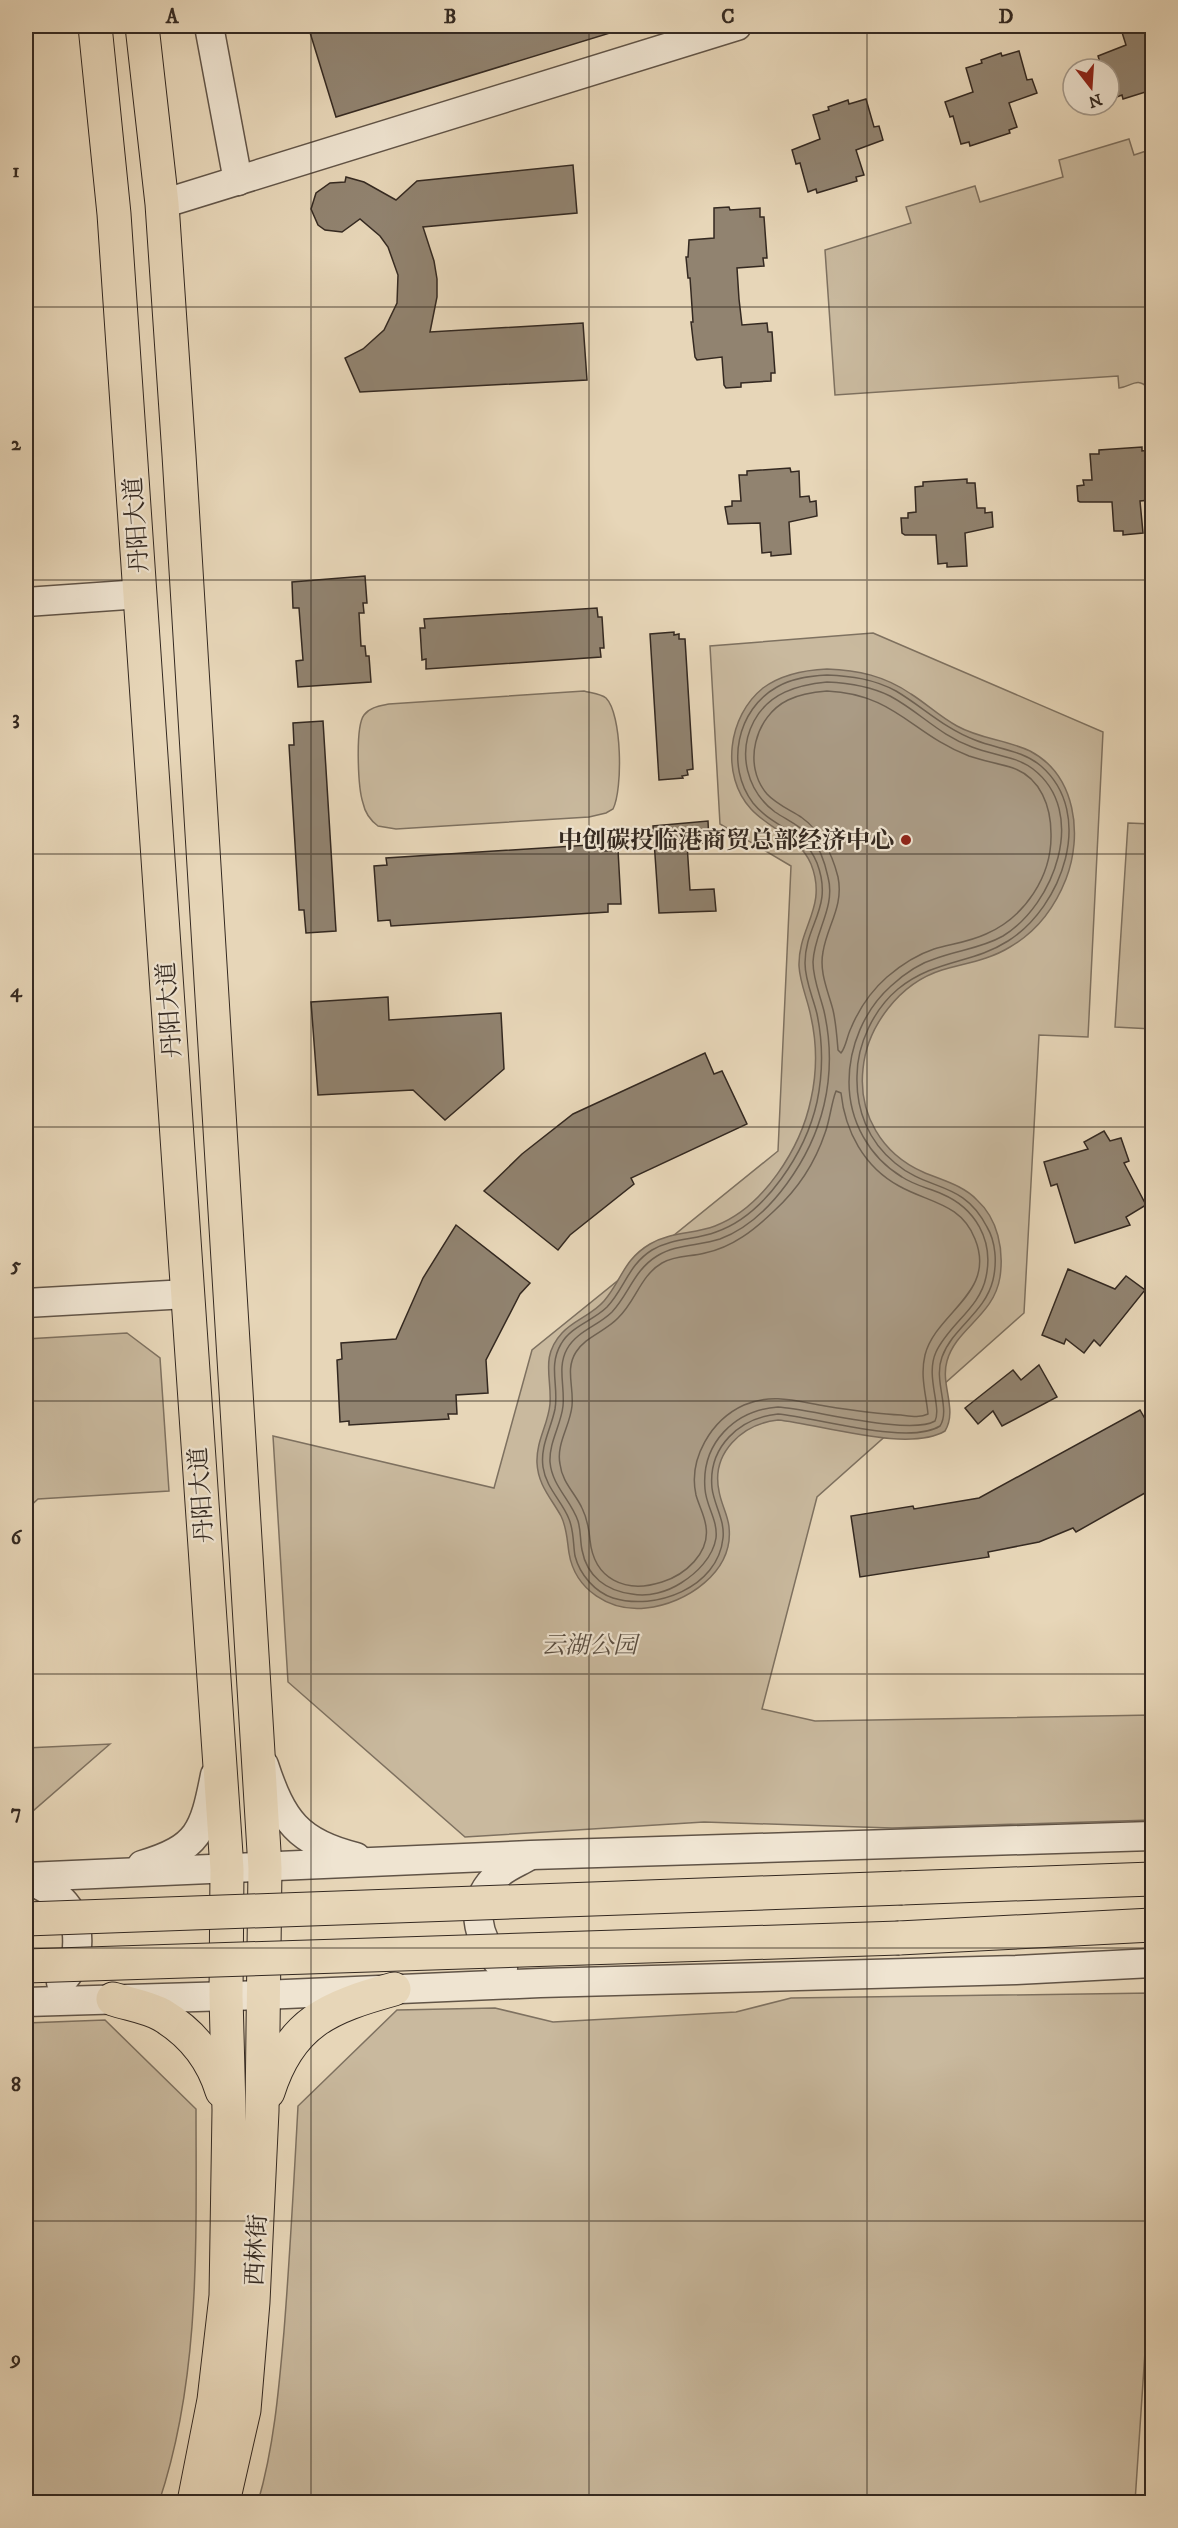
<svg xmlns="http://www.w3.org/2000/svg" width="1178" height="2528" viewBox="0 0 1178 2528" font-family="'IM FELL DW Pica','Noto Serif SC',serif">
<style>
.green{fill:#c9b99e;stroke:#7e7160;stroke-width:1.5}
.water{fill:#aa9b85;stroke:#7b6d5d;stroke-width:1.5}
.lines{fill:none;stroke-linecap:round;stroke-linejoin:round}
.shore{stroke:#6f6253;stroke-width:1.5}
.building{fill:#918370;stroke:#342921;stroke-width:1.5}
.minor-casing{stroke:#615447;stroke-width:31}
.major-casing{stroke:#342921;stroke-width:35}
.highway-casing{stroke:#342921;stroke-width:35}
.minor{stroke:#efe4d1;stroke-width:28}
.major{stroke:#e7d6b8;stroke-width:33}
.highway{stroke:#e7d6b8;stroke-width:33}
.highway-bridge-casing{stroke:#342921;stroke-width:35;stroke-linecap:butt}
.highway-bridge{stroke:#e7d6b8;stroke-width:33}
.grid{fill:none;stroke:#342921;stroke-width:1.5;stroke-opacity:0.55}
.poi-dot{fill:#8f2418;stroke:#efe4d1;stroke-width:2}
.labels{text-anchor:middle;stroke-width:4.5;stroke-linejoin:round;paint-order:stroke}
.street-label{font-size:24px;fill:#342921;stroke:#efe4d1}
.poi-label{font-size:24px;font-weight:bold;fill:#342921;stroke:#efe4d1;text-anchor:end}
.park-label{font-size:24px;font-style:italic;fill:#594d40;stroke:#efe4d1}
.neatline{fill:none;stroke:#342921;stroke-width:2}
.grid-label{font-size:20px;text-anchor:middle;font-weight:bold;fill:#342921}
</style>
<rect width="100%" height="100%" fill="#e7d6b8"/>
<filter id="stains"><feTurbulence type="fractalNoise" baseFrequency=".00333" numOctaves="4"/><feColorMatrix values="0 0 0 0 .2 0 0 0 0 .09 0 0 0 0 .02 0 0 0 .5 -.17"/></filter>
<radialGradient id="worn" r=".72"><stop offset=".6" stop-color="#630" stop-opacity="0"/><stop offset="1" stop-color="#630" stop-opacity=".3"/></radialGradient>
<g class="green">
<path d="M1129 139 1134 155 1152 149V385L1148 388C1137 376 1131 387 1119 388L1118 376 835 395 825 250 911 223 906 207 975 186 980 202 1063 177 1059 160Z"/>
<path d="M873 633 1103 732 1088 1037 1039 1035 1024 1313 817 1497 762 1709 815 1721 1152 1715V1820L892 1828 704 1822 465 1837 288 1682 273 1436 494 1488 532 1350 778 1151 791 866 720 824 710 646Z"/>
<path d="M584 691C591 693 601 694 606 698 622 714 623 789 613 809L606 813 589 817 396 829 378 826C370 820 365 813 363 803 358 788 355 727 364 715 370 707 380 706 389 704Z"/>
<path d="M1128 823 1152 824V1029L1115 1027Z"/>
<path d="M127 1333 160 1358 169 1491 38 1499 26 1510V1468L30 1467 26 1390V1339Z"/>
<path d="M110 1744 26 1817V1748Z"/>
<path d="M1152 1993V2247L1135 2502H258C274 2447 279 2388 284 2331 290 2256 294 2181 298 2106L397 2010 495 2008 553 2022 736 2012 791 1998Z"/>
<path d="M105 2020 196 2109C196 2240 201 2377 159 2502H26V2023Z"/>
</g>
<path class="water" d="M827 669C858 670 885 676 911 694 927 704 940 717 957 726 980 739 1007 740 1030 751 1076 775 1083 835 1066 879 1055 907 1036 932 1010 947 989 960 966 963 942 970 900 983 867 1026 863 1069 858 1114 882 1154 923 1172 941 1180 963 1185 977 1200 998 1219 1004 1250 1000 1277 994 1316 956 1328 947 1361 940 1385 958 1409 945 1431 908 1453 820 1424 778 1420 742 1424 711 1453 719 1491 721 1504 728 1515 729 1527 734 1572 686 1604 646 1608 610 1612 575 1590 569 1553 567 1540 567 1528 561 1516 551 1498 538 1485 537 1463 536 1441 548 1425 550 1404 552 1377 540 1357 562 1333 574 1320 592 1315 604 1301 622 1280 623 1260 650 1244 670 1232 694 1234 715 1226 763 1208 801 1148 811 1099 817 1072 817 1044 811 1017 808 1000 800 984 799 966 798 927 828 907 811 864 799 836 770 830 751 809 720 775 728 716 763 688 782 674 805 670 827 669Z"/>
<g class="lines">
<g class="shore">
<path d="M827 675C851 676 874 679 896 691 923 707 945 729 975 740 997 749 1022 750 1041 766 1096 814 1062 907 1008 941 972 964 935 959 898 989 874 1009 857 1044 857 1076 856 1110 868 1141 895 1163 929 1192 963 1180 987 1227 996 1242 997 1263 993 1280 985 1313 953 1327 942 1357 933 1381 951 1409 940 1426 909 1446 815 1417 778 1414 739 1418 708 1447 712 1488 714 1505 725 1520 723 1538 718 1588 655 1611 613 1598 595 1592 580 1575 575 1556 573 1544 574 1531 569 1519 562 1501 546 1488 543 1467 540 1446 551 1429 555 1409 559 1386 548 1366 561 1344 571 1326 593 1321 607 1307 625 1288 628 1265 652 1250 672 1238 695 1240 716 1232 766 1215 806 1151 817 1102 823 1073 823 1043 817 1014 813 997 805 981 805 963 805 924 834 908 817 863 804 830 773 828 753 803 725 766 737 709 777 687 792 678 810 676 827 675Z"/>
<path d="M827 682C849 683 870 686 890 696 920 712 939 735 972 747 992 755 1016 756 1033 769 1089 812 1054 905 1003 936 982 948 959 950 937 958 920 963 904 974 891 986 864 1010 849 1047 849 1082 849 1121 869 1157 902 1177 914 1185 928 1188 942 1194 975 1208 994 1240 986 1277 980 1308 949 1324 936 1352 925 1376 942 1407 935 1421 910 1436 811 1409 778 1407 735 1410 701 1443 705 1489 706 1506 718 1520 716 1538 713 1557 697 1573 681 1583 667 1592 649 1597 632 1594 607 1591 587 1577 582 1550 580 1540 581 1531 578 1521 571 1500 552 1486 550 1462 549 1442 561 1425 563 1406 565 1386 557 1367 567 1349 577 1331 598 1326 612 1312 629 1294 634 1270 657 1256 676 1244 699 1246 720 1239 771 1220 812 1156 824 1105 831 1075 831 1042 824 1011 820 995 813 979 813 962 814 932 836 908 828 877 825 863 820 848 811 837 801 826 787 820 775 812 747 791 737 753 754 721 769 693 797 685 827 682Z"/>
<path d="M827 691C895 694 912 734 969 756 983 761 998 763 1013 768 1041 778 1051 807 1051 834 1052 876 1025 917 986 934 969 942 951 944 934 949 916 955 901 965 887 977 871 991 859 1009 851 1028 847 1036 846 1047 841 1053L838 1050C837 1037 836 1023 833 1010 828 991 819 972 823 952 827 926 844 906 838 877 832 853 822 832 801 817 790 810 776 804 767 794 742 765 755 716 788 700 800 694 814 692 827 691Z"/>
<path d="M836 1091 841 1093C845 1131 864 1167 899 1186 929 1203 961 1203 975 1239 997 1293 936 1312 925 1355 920 1376 926 1394 928 1414 920 1418 910 1416 901 1415 876 1414 850 1410 825 1406 796 1401 772 1393 744 1405 711 1420 688 1459 696 1495 699 1506 705 1516 706 1527 710 1553 685 1575 662 1582 625 1594 594 1579 590 1540 589 1529 587 1518 582 1508 575 1493 562 1482 560 1464 556 1444 570 1426 572 1406 574 1387 565 1369 576 1352 585 1337 606 1331 618 1318 636 1301 640 1276 662 1263 676 1255 690 1257 705 1253 733 1247 754 1230 774 1211 797 1190 815 1163 825 1133 830 1120 831 1104 836 1091Z"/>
</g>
</g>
<g class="building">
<path d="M308 26H623V29L336 117Z"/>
<path d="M1120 26H1152V90L1123 99 1122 95 1114 98 1109 80V69H1102L1098 56 1126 45Z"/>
<path d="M1019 51 1027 80 1032 79 1037 93 1009 103 1017 127 1009 130 1010 133 970 146 969 142 961 144 953 116 950 117 945 102 973 92 966 68 982 63 981 60 1001 53 1002 56Z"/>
<path d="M866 99 874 127 879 126 883 140 856 150 864 175 856 177 857 181 817 193 816 189 808 192 800 163 796 164 792 150 820 139 813 115 829 110 828 107 848 100 849 104Z"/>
<path d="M573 165 577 213 423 227 434 261 437 279V297L430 332 583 323 587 380 360 392 345 358 363 349 384 330 397 303 398 275 388 247 380 236 360 219 342 232 325 230 318 225 311 209 316 193 330 183 345 182 346 177 364 182 396 200 417 181Z"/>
<path d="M729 207 730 210 760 208V217H764L767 258H763L764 266 737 268 739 299 742 325 767 323 768 332H772L775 373H771V381L741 383V387L726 388 724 385 722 357 697 360 695 357 691 322H693L691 292 690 278H688L686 257H688L689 240 714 238V208Z"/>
<path d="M1142 447V451L1150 450 1152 498 1151 500 1140 501 1143 533 1123 535V531H1114L1112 502H1080L1078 501 1077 486 1084 485 1083 480H1092L1090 454H1099V450Z"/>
<path d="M790 468 791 472 799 471 800 497 809 496 810 502 816 501 817 516 789 522 791 554 771 556V552L762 553 760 523 728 524 725 507 732 506V501H741L739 475H747V471Z"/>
<path d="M967 479V483H975L977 508H985V513L992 512 993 527 965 533 967 566 947 567V563L938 564 936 535H905L902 533 901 518H908V513L916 512 915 487 923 486V482Z"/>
<path d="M365 576 367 603H363L364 613H359L361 646H365L366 656H369L371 682 298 687 296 661 303 660 299 608H293L292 582Z"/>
<path d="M597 608 598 617H602L604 648H600L601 657 426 669V659L422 660 420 628H425L424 619Z"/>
<path d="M674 632V635L679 634V639H685L693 769 687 770 688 775 682 776 683 778 659 780 650 634Z"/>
<path d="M323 721 336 931 306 933 304 910H299L289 745H294L293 723Z"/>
<path d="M708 821 709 843 687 844 690 890 714 889 716 911 659 913 653 826Z"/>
<path d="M605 844V851L618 850 621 904H608V912L391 926 390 920 378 921 374 866 387 865 386 858Z"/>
<path d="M388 997 389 1020 501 1013 504 1069 445 1120 413 1090 318 1095 311 1002Z"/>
<path d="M705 1053 714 1074 722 1071 747 1124 631 1178 634 1184 570 1235 558 1250 484 1191 522 1154 573 1114Z"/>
<path d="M1104 1131 1110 1141 1121 1138 1129 1161 1124 1163 1146 1205 1126 1217 1130 1225 1075 1243 1057 1184 1051 1186 1044 1162 1088 1149 1084 1142Z"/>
<path d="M456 1225 530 1283 520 1294 486 1360 488 1393 456 1395 457 1414H448L449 1419 349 1425V1421L340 1422 337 1360 342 1359 341 1343 396 1339 423 1278Z"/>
<path d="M1068 1269 1115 1289 1126 1276 1145 1290 1100 1346 1094 1340 1084 1353 1066 1339 1064 1344 1042 1335Z"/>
<path d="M1039 1365 1057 1397 1002 1426 993 1411 978 1424 965 1408 1013 1370 1021 1380Z"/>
<path d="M1140 1410 1152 1431V1489L1076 1532 1073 1528 1039 1542 988 1552 989 1557 860 1577 851 1516 913 1506 914 1509 979 1498Z"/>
</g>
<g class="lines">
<defs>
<g id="minor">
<path d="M209 26 238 181"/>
<path d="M162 204 737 26"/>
<path d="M26 602 141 594"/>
<path d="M26 1303 187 1294"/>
<path d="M264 1765C282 1820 298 1843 356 1857"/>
<path d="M142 1865C199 1848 204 1831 215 1775"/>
<path d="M26 1877 531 1855 1152 1836"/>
<path d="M26 1879C59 1892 80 1909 77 1948 76 1960 70 1974 61 1982"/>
<path d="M503 1968C476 1938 466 1903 500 1873 508 1866 519 1862 529 1856"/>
<path d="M26 2002 263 1995 540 1983 1016 1970 1152 1963"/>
</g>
<g id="major">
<path d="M95 26 114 214 227 1869 226 1996 229 2110 226 2296 214 2400 194 2502"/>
<path d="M142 26 162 204 179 455 265 1868 262 2111 253 2302 244 2410 223 2502"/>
<path d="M113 1999C128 2004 148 2007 162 2015 192 2033 212 2058 222 2091"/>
<path d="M268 2092C290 2022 329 2007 394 1989"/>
</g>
<g id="highway">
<path d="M902 1888 1152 1879"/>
<path d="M899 1938 1152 1925"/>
</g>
</defs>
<use href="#minor" class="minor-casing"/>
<use href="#major" class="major-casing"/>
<use href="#highway" class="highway-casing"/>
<use href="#minor" class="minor"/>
<use href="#major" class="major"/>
<use href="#highway" class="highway"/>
<defs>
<g id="highway-bridge">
<path d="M26 1919 902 1888"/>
<path d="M26 1966 899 1938"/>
</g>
</defs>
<use href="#highway-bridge" class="highway-bridge-casing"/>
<use href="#highway-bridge" class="highway-bridge"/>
</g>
<path class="grid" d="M311 26V2502M589 26V2502M867 26V2502M26 307H1152M26 580H1152M26 854H1152M26 1127H1152M26 1401H1152M26 1674H1152M26 1948H1152M26 2221H1152"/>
<circle class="poi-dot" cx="906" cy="840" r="6"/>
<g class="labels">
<g class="street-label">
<text transform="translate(136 525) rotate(-94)" y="8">丹阳大道</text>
<text transform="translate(169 1010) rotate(-94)" y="8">丹阳大道</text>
<text transform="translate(201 1495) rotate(-94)" y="8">丹阳大道</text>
<text transform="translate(256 2250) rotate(-87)" y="8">西林街</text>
</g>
<g class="poi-label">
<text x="894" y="848">中创碳投临港商贸总部经济中心</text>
</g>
<g class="park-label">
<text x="589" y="1653">云湖公园</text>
</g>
</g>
<rect width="1178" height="2528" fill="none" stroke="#e7d6b8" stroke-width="66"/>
<g transform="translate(1091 87) rotate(163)"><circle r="28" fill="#efe4d1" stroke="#a4998b" stroke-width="1.5"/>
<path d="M0-4.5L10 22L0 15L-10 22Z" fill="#8f2418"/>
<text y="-9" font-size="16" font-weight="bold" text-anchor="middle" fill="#342921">N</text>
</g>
<rect x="33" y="33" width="1112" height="2462" class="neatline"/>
<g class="grid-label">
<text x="172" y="23">A</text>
<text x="450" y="23">B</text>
<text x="728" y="23">C</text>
<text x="1006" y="23">D</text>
<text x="16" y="177">1</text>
<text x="16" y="450">2</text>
<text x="16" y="724">3</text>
<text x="16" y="997">4</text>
<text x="16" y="1271">5</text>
<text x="16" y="1544">6</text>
<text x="16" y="1818">7</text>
<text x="16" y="2091">8</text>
<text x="16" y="2365">9</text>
</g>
<rect width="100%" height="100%" filter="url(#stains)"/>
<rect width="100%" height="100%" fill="url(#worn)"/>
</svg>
